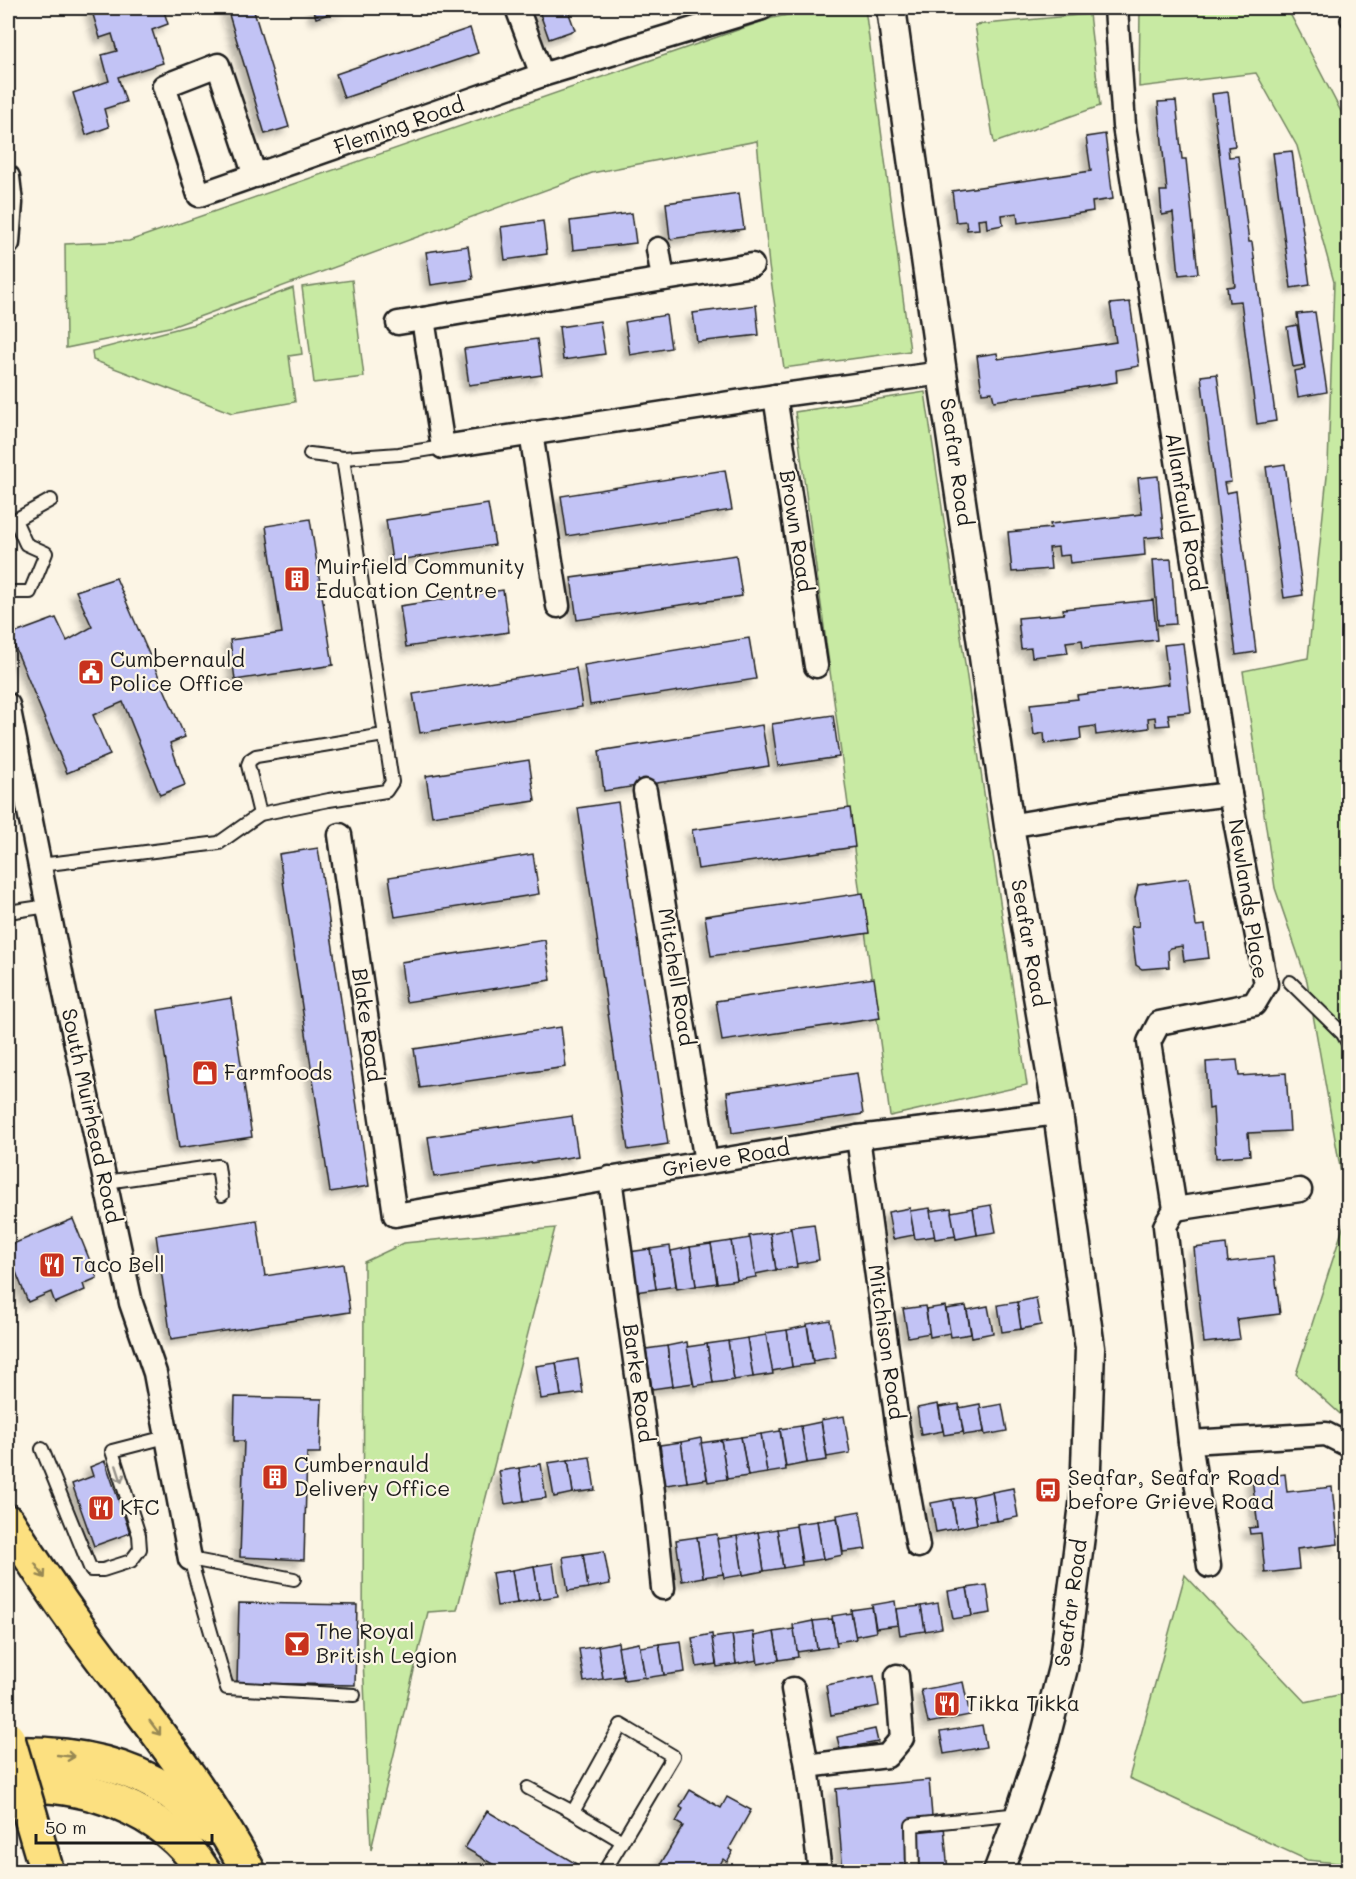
<svg xmlns="http://www.w3.org/2000/svg" width="1356" height="1879" viewBox="0 0 1356 1879" font-family="Mali,sans-serif">
<style>
.green{fill:#c8eaa3;stroke:#728360;stroke-width:1.5}
.building{fill:#c2c3f5;stroke:#1c1c1c;stroke-width:1.5;filter:url(#shadow)}
.lines{fill:none;stroke-linecap:round;stroke-linejoin:round}
.service-casing{stroke:#1c1c1c;stroke-width:16}
.minor-casing{stroke:#1c1c1c;stroke-width:27}
.tertiary-casing{stroke:#1c1c1c;stroke-width:33}
.primary-casing{stroke:#1c1c1c;stroke-width:38}
.service{stroke:#fcf5e5;stroke-width:12}
.minor{stroke:#fcf5e5;stroke-width:22}
.tertiary{stroke:#fcf5e5;stroke-width:28}
.primary{stroke:#fce080;stroke-width:33}
.primary-bridge-casing{stroke:#1c1c1c;stroke-width:38;stroke-linecap:butt}
.primary-bridge{stroke:#fce080;stroke-width:33}
.oneway{stroke:#97938b}
.oneway2{stroke:#978853}
.labels{text-anchor:middle;stroke-width:4.5;stroke-linejoin:round;paint-order:stroke}
.street-label{font-size:21px;fill:#1c1c1c;stroke:#fcf5e5}
.poi-label{font-size:21px;fill:#1c1c1c;stroke:#fcf5e5;text-anchor:start}
</style>
<defs>
<filter id="shadow"><feDropShadow dx="-5.5" dy="5.5" stdDeviation="3" flood-color="#0004"/></filter>
</defs>
<rect width="100%" height="100%" fill="#fcf5e5"/>
<filter id="ink" filterUnits="userSpaceOnUse"><feTurbulence type="fractalNoise" baseFrequency=".0167" numOctaves="2"/><feDisplacementMap in="SourceGraphic" scale="12" xChannelSelector="R" yChannelSelector="G"/><feConvolveMatrix kernelMatrix="1 2 1 2 8 2 1 2 1" color-interpolation-filters="sRGB"/></filter>
<g filter="url(#ink)">
<g class="green">
<path d="M824 8H865L910 351 784 368 769 266 757 141 592 173 174 326 66 348 65 244 129 241 772 18Z"/>
<path d="M1140 8H1287L1348 125V1421L1296 1374 1348 1212 1307 981 1275 888 1243 671 1308 658 1328 466 1334 282 1297 146 1256 73 1139 87Z"/>
<path d="M1089 14 1100 106 994 143 975 25Z"/>
<path d="M352 280 364 377 314 383 302 287Z"/>
<path d="M293 288 302 354 289 356 295 402 232 413 93 360 92 351 195 324Z"/>
<path d="M925 392 1027 1085 890 1116 795 412Z"/>
<path d="M555 1228 457 1610 428 1612 371 1850 363 1658 364 1262 404 1243Z"/>
<path d="M1185 1575 1305 1702 1348 1693V1864L1307 1860 1129 1778Z"/>
</g>
<g class="building">
<path d="M91 8H163L168 24 152 30 163 63 118 77 126 102 104 109 109 127 86 135 73 93 109 81 102 55 117 51 112 34 100 38Z"/>
<path d="M227 8H253L289 127 265 134Z"/>
<path d="M313 8H348L316 18Z"/>
<path d="M538 8H567L575 30 549 39Z"/>
<path d="M470 28 478 53 344 98 336 74Z"/>
<path d="M1228 92 1235 146 1228 147 1229 157 1238 156 1249 242H1252L1276 421 1257 424 1241 301 1229 302 1227 287 1235 286 1212 94Z"/>
<path d="M1176 101 1182 159H1186L1198 273 1179 275 1173 213 1162 215 1160 191H1167L1158 102Z"/>
<path d="M1105 134 1113 199 1092 202 1093 211 1018 223 1017 213 1002 215 1003 225 987 228 986 218 978 219 979 229 967 230 966 221 956 222 952 191 1091 171 1086 137Z"/>
<path d="M1292 151 1310 285 1291 288 1273 153Z"/>
<path d="M739 193 744 229 670 239 666 203Z"/>
<path d="M632 213 636 243 573 250 570 221Z"/>
<path d="M543 221 547 254 505 260 501 227Z"/>
<path d="M468 246 473 279 431 285 426 252Z"/>
<path d="M1130 302 1139 366 1116 370 1117 382 994 401 992 392 982 393 977 356 997 353 998 359 1116 342 1110 304Z"/>
<path d="M756 305 759 335 697 342 693 313Z"/>
<path d="M1315 312 1327 392 1298 397 1294 371 1305 369 1297 314Z"/>
<path d="M666 315 671 348 630 355 625 322Z"/>
<path d="M600 321 605 354 563 360 559 327Z"/>
<path d="M1297 325 1304 365 1293 367 1287 327Z"/>
<path d="M537 339 542 375 469 385 464 349Z"/>
<path d="M1217 374 1231 482 1224 483 1226 493 1236 491 1256 652 1236 655 1201 376Z"/>
<path d="M1285 464 1303 595 1284 598 1266 467Z"/>
<path d="M725 470 732 510 567 536 561 496Z"/>
<path d="M1158 476 1164 536 1144 538 1145 555 1070 563 1069 555 1059 556 1058 547 1049 548 1051 569 1012 572 1008 532 1051 528 1050 524 1142 514 1138 478Z"/>
<path d="M488 504 495 545 392 561 386 520Z"/>
<path d="M310 519 333 665 235 680 230 640 282 633 266 526Z"/>
<path d="M736 555 742 596 577 620 571 578Z"/>
<path d="M1171 559 1176 624 1158 625 1153 560Z"/>
<path d="M116 578 185 737 170 743 185 785 160 795 123 702 93 715 110 755 67 773 10 635 56 618 67 641 92 627 76 591Z"/>
<path d="M503 590 509 632 406 647 400 606Z"/>
<path d="M1153 600 1157 640 1083 648 1082 640 1066 642 1068 653 1032 657 1031 648 1021 649 1018 618 1064 614 1063 609Z"/>
<path d="M749 638 756 679 590 705 584 665Z"/>
<path d="M1183 643 1191 712 1168 714 1170 725 1156 726 1155 717 1148 718 1149 728 1096 735 1095 726 1080 728 1081 739 1045 744 1044 733 1034 735 1030 704 1078 699 1077 695 1169 684 1164 645Z"/>
<path d="M576 668 582 707 420 733 413 694Z"/>
<path d="M833 715 839 757 778 766 772 724Z"/>
<path d="M762 725 769 766 604 791 599 751Z"/>
<path d="M529 760 535 801 432 816 426 776Z"/>
<path d="M618 802 668 1144 628 1150 578 808Z"/>
<path d="M850 808 855 847 698 869 692 830Z"/>
<path d="M318 848 369 1186 330 1192 279 854Z"/>
<path d="M533 854 539 894 395 917 389 877Z"/>
<path d="M1189 878 1196 926 1205 925 1209 958 1184 961 1182 946 1170 948 1168 951 1169 967 1142 969 1136 965 1131 927 1139 926 1135 898 1138 885Z"/>
<path d="M863 893 869 933 711 956 705 916Z"/>
<path d="M545 940 551 980 406 1002 401 962Z"/>
<path d="M874 978 880 1018 722 1041 716 1001Z"/>
<path d="M231 998 252 1137 179 1148 158 1010Z"/>
<path d="M561 1027 566 1067 420 1088 414 1049Z"/>
<path d="M1237 1060 1239 1076 1286 1073 1290 1131 1248 1133 1250 1155 1216 1158 1213 1108 1209 1109 1206 1062Z"/>
<path d="M857 1073 863 1114 732 1133 727 1092Z"/>
<path d="M572 1116 578 1156 434 1177 428 1137Z"/>
<path d="M991 1205 996 1232 977 1235 973 1208Z"/>
<path d="M910 1208 914 1235 893 1239 888 1212Z"/>
<path d="M930 1208 935 1236 915 1239 910 1211Z"/>
<path d="M951 1208 956 1236 935 1239 930 1211Z"/>
<path d="M973 1208 977 1235 956 1239 951 1212Z"/>
<path d="M73 1219 97 1278 83 1284 85 1290 55 1303 51 1292 28 1302 8 1252V1246Z"/>
<path d="M257 1220 265 1276 343 1264 350 1312 171 1339 156 1235Z"/>
<path d="M814 1224 819 1260 796 1264 790 1227Z"/>
<path d="M791 1229 797 1267 776 1270 770 1233Z"/>
<path d="M770 1233 776 1270 755 1274 749 1236Z"/>
<path d="M750 1238 756 1277 737 1280 731 1241Z"/>
<path d="M731 1241 737 1280 717 1283 711 1244Z"/>
<path d="M711 1244 717 1283 696 1286 690 1247Z"/>
<path d="M1226 1244 1228 1262 1273 1257 1280 1314 1237 1319 1240 1339 1204 1343 1194 1248Z"/>
<path d="M670 1246 676 1286 656 1289 650 1249Z"/>
<path d="M690 1247 696 1286 677 1289 671 1251Z"/>
<path d="M650 1249 656 1289 635 1292 629 1252Z"/>
<path d="M1036 1298 1041 1325 1021 1329 1017 1302Z"/>
<path d="M1017 1302 1021 1329 1002 1332 998 1305Z"/>
<path d="M925 1306 930 1333 908 1337 903 1309Z"/>
<path d="M945 1306 950 1333 930 1337 926 1309Z"/>
<path d="M966 1306 971 1334 951 1337 946 1309Z"/>
<path d="M988 1306 993 1333 972 1337 967 1310Z"/>
<path d="M830 1320 836 1357 813 1361 807 1324Z"/>
<path d="M807 1326 813 1364 792 1367 787 1330Z"/>
<path d="M787 1330 792 1367 772 1371 766 1333Z"/>
<path d="M766 1335 773 1374 753 1377 747 1338Z"/>
<path d="M747 1338 753 1377 734 1380 728 1341Z"/>
<path d="M728 1341 734 1380 713 1383 707 1344Z"/>
<path d="M687 1342 693 1383 673 1386 667 1346Z"/>
<path d="M707 1344 713 1383 694 1386 687 1347Z"/>
<path d="M667 1346 673 1386 652 1389 646 1349Z"/>
<path d="M578 1359 583 1393 561 1396 556 1363Z"/>
<path d="M556 1363 561 1396 541 1399 536 1366Z"/>
<path d="M235 1397 322 1399 320 1453H307L304 1560 240 1557 244 1441H234Z"/>
<path d="M938 1404 943 1431 921 1435 917 1408Z"/>
<path d="M959 1404 963 1432 944 1435 939 1407Z"/>
<path d="M980 1404 984 1432 964 1435 959 1408Z"/>
<path d="M1002 1404 1007 1431 985 1435 980 1408Z"/>
<path d="M844 1416 850 1453 827 1457 821 1420Z"/>
<path d="M821 1422 827 1460 807 1463 801 1426Z"/>
<path d="M801 1426 807 1463 786 1467 780 1429Z"/>
<path d="M780 1431 786 1470 767 1473 761 1434Z"/>
<path d="M761 1434 767 1473 748 1476 741 1437Z"/>
<path d="M741 1437 748 1476 727 1479 721 1440Z"/>
<path d="M701 1438 707 1479 687 1482 681 1442Z"/>
<path d="M721 1440 727 1479 708 1482 701 1443Z"/>
<path d="M681 1442 687 1482 666 1485 660 1445Z"/>
<path d="M590 1457 595 1490 573 1493 568 1460Z"/>
<path d="M568 1460 573 1493 554 1497 548 1463Z"/>
<path d="M105 1461 130 1533 94 1546 72 1484 93 1476 90 1467Z"/>
<path d="M541 1464 546 1498 524 1501 519 1468Z"/>
<path d="M519 1468 524 1501 505 1504 499 1471Z"/>
<path d="M1285 1474 1287 1492 1332 1487 1338 1544 1297 1549 1299 1569 1265 1573 1261 1533 1250 1534 1249 1528 1258 1527 1252 1478Z"/>
<path d="M1013 1488 1018 1517 997 1521 992 1492Z"/>
<path d="M992 1492 997 1521 977 1524 972 1496Z"/>
<path d="M972 1496 977 1524 957 1528 952 1499Z"/>
<path d="M952 1499 957 1528 936 1532 931 1503Z"/>
<path d="M860 1511 866 1549 843 1552 837 1515Z"/>
<path d="M837 1518 843 1555 823 1559 817 1521Z"/>
<path d="M817 1521 823 1559 802 1562 796 1524Z"/>
<path d="M796 1526 802 1565 783 1568 777 1529Z"/>
<path d="M777 1529 783 1568 764 1571 758 1532Z"/>
<path d="M758 1532 764 1571 743 1575 737 1536Z"/>
<path d="M717 1534 723 1574 703 1577 697 1537Z"/>
<path d="M737 1536 743 1575 724 1578 717 1539Z"/>
<path d="M697 1537 703 1577 682 1581 676 1540Z"/>
<path d="M604 1551 610 1584 588 1588 583 1554Z"/>
<path d="M583 1554 588 1588 568 1591 563 1557Z"/>
<path d="M553 1563 558 1596 539 1599 534 1566Z"/>
<path d="M534 1566 539 1599 517 1603 512 1570Z"/>
<path d="M512 1570 517 1603 497 1606 492 1573Z"/>
<path d="M987 1585 991 1613 972 1616 967 1588Z"/>
<path d="M967 1588 972 1616 953 1619 948 1591Z"/>
<path d="M895 1601 898 1625 876 1628 872 1605Z"/>
<path d="M239 1603 357 1605 355 1685 237 1683Z"/>
<path d="M938 1603 942 1628 925 1631 921 1606Z"/>
<path d="M921 1606 925 1631 900 1635 896 1609Z"/>
<path d="M872 1607 876 1632 855 1636 851 1610Z"/>
<path d="M851 1613 856 1639 836 1642 832 1616Z"/>
<path d="M832 1619 837 1646 817 1649 813 1621Z"/>
<path d="M813 1621 817 1649 797 1652 793 1625Z"/>
<path d="M794 1629 798 1657 779 1660 774 1632Z"/>
<path d="M753 1632 758 1660 736 1664 732 1635Z"/>
<path d="M774 1632 779 1660 758 1664 754 1636Z"/>
<path d="M712 1634 716 1664 697 1667 692 1638Z"/>
<path d="M732 1635 736 1664 717 1667 712 1638Z"/>
<path d="M681 1641 685 1672 664 1675 659 1644Z"/>
<path d="M618 1642 623 1676 603 1679 598 1646Z"/>
<path d="M639 1643 645 1677 624 1680 618 1647Z"/>
<path d="M659 1644 664 1675 645 1678 640 1647Z"/>
<path d="M598 1646 603 1679 584 1682 579 1649Z"/>
<path d="M874 1676 879 1706 831 1715 826 1685Z"/>
<path d="M963 1682 970 1715 928 1723 921 1690Z"/>
<path d="M982 1725 986 1747 944 1754 940 1732Z"/>
<path d="M875 1729 878 1742 840 1749 837 1737Z"/>
<path d="M929 1780 932 1816 943 1814 948 1872H843L836 1789Z"/>
<path d="M690 1790 721 1808 727 1797 751 1810 729 1849 733 1851 727 1862 723 1859 716 1872H656L683 1826 676 1822 683 1809 680 1807Z"/>
<path d="M487 1811 590 1872H506L465 1848Z"/>
</g>
<g class="lines">
<defs>
<g id="service">
<path d="M1347 20 1348 19"/>
<path d="M343 458 399 454 443 447"/>
<path d="M8 592H30L46 553 26 544 15 520 51 500"/>
<path d="M260 814 248 765 250 760 256 756 384 735"/>
<path d="M40 865 219 843 260 814 329 800 386 791 392 782 343 458 310 454"/>
<path d="M8 912 48 906"/>
<path d="M1290 982 1343 1034 1348 1043"/>
<path d="M106 1182 218 1166 222 1195"/>
<path d="M42 1449 91 1570H103L131 1561 140 1549 139 1535 112 1451 166 1437"/>
<path d="M294 1579 190 1559 227 1688 354 1695"/>
<path d="M528 1788 573 1812"/>
<path d="M604 1872 673 1756 621 1725 573 1812 622 1841"/>
<path d="M913 1872 912 1825 1020 1814"/>
</g>
<g id="minor">
<path d="M517 8 542 75"/>
<path d="M255 176 218 65 164 86 199 195 542 75 762 8"/>
<path d="M8 177 11 203 8 243"/>
<path d="M658 249 663 279"/>
<path d="M752 265 521 302 423 319 443 447 775 396 942 373"/>
<path d="M398 323 423 319"/>
<path d="M775 396 816 666"/>
<path d="M531 433 558 606"/>
<path d="M8 705 65 993 131 1303 155 1373 190 1559"/>
<path d="M645 791 706 1162"/>
<path d="M1009 826 1117 808 1230 794 1124 126 1116 8"/>
<path d="M340 835 395 1215 858 1137 1058 1113"/>
<path d="M858 1137 901 1452 918 1546"/>
<path d="M610 1178 653 1492 663 1588"/>
<path d="M1175 1209 1300 1190"/>
<path d="M1190 1442 1326 1434 1348 1445"/>
<path d="M1209 1566 1190 1442 1165 1226 1175 1209 1149 1042 1159 1023 1254 1004 1266 984 1230 794"/>
<path d="M793 1689 807 1766 820 1872"/>
<path d="M807 1766 887 1756 902 1738 897 1676"/>
</g>
<path id="tertiary" d="M891 8 942 373 1009 826 1058 1113 1090 1348 1085 1497 1063 1668 1044 1742 1020 1814 998 1872"/>
<g id="primary">
<path d="M8 1522C31 1559 56 1596 82 1632 140 1711 202 1785 249 1872"/>
<path d="M8 1754C64 1752 120 1760 168 1791 183 1801 197 1815 210 1827"/>
<path d="M8 1787C79 1779 164 1808 204 1872"/>
</g>
</defs>
<use href="#service" class="service-casing"/>
<use href="#minor" class="minor-casing"/>
<use href="#tertiary" class="tertiary-casing"/>
<use href="#primary" class="primary-casing"/>
<use href="#service" class="service"/>
<use href="#minor" class="minor"/>
<use href="#tertiary" class="tertiary"/>
<use href="#primary" class="primary"/>
<defs>
<path id="primary-bridge" d="M8 1739 47 1872"/>
</defs>
<use href="#primary-bridge" class="primary-bridge-casing"/>
<use href="#primary-bridge" class="primary-bridge"/>
</g>
<defs><path id="oneway-shaft" d="M-6 0H5M1.5-3L5.5 0L1.5 3" fill="none" stroke-width="1.6" stroke-linecap="round" stroke-linejoin="round" transform="scale(1.5)"/></defs>
<use class="oneway" href="#oneway-shaft" transform="translate(119 1474) rotate(72)"/>
<g class="oneway2">
<use href="#oneway-shaft" transform="translate(40 1571) rotate(56)"/>
<use href="#oneway-shaft" transform="translate(155 1728) rotate(53)"/>
<use href="#oneway-shaft" transform="translate(66 1756) rotate(6)"/>
</g>
</g>
<defs>
<symbol id="building-square" viewBox="-11 -11 22 22"><rect x="-9" y="-9" width="18" height="18" rx="4" fill="#c8321e" stroke="#fcf5e5"/><path d="M-4-6H4V6H1V3H-1V6H-4ZM-2.5-4.3h1.7v1.8h-1.7ZM.8-4.3h1.7v1.8H.8ZM-2.5-1h1.7V.8h-1.7ZM.8-1h1.7V.8H.8Z" fill="#fff"/></symbol>
<symbol id="civic-square" viewBox="-11 -11 22 22"><rect x="-9" y="-9" width="18" height="18" rx="4" fill="#c8321e" stroke="#fcf5e5"/><path d="M-.6-6.5H3V-4.5H.6V-3L4-1V1h2V6H-6V1h2V-1L-.6-3ZM-1.2 2.5V6h2.4V2.5Z" fill="#fff"/></symbol>
<symbol id="shop-square" viewBox="-11 -11 22 22"><rect x="-9" y="-9" width="18" height="18" rx="4" fill="#c8321e" stroke="#fcf5e5"/><path d="M-5-2.5h2.3a2.7 3.5 0 0 1 5.4 0H5L5.5 6h-11ZM-1.5-2.5h3a1.5 2.3 0 0 0-3 0Z" fill="#fff"/></symbol>
<symbol id="restaurant-square" viewBox="-11 -11 22 22"><rect x="-9" y="-9" width="18" height="18" rx="4" fill="#c8321e" stroke="#fcf5e5"/><path d="M-5-6h1v4h1v-4h1v4h1v-4h1v5L-1.5 .5V6h-2V.5L-5-1ZM5-6V6H3V1.5H1.5Q1.5-4 5-6Z" fill="#fff"/></symbol>
<symbol id="bus-square" viewBox="-11 -11 22 22"><rect x="-9" y="-9" width="18" height="18" rx="4" fill="#c8321e" stroke="#fcf5e5"/><path d="M-5-6H5V4H4V6H2V4H-2V6H-4V4H-5ZM-3.5-4V0h7V-4ZM-3.5 1.2v1.5H-2V1.2ZM2 1.2v1.5H3.5V1.2Z" fill="#fff"/></symbol>
<symbol id="bar-square" viewBox="-11 -11 22 22"><rect x="-9" y="-9" width="18" height="18" rx="4" fill="#c8321e" stroke="#fcf5e5"/><path d="M-6-5H6L.8 .8V4.5H3.5V6h-7V4.5H-.8V.8Z" fill="#fff"/></symbol>
</defs>
<g fill-rule="evenodd">
<use href="#building-square" x="282" y="564" width="30" height="30"/>
<use href="#civic-square" x="76" y="657" width="30" height="30"/>
<use href="#shop-square" x="190" y="1058" width="30" height="30"/>
<use href="#restaurant-square" x="37" y="1250" width="30" height="30"/>
<use href="#building-square" x="260" y="1462" width="30" height="30"/>
<use href="#bus-square" x="1033" y="1475" width="30" height="30"/>
<use href="#restaurant-square" x="86" y="1493" width="30" height="30"/>
<use href="#bar-square" x="282" y="1629" width="30" height="30"/>
<use href="#restaurant-square" x="932" y="1689" width="30" height="30"/>
</g>
<g class="labels">
<g class="street-label">
<text transform="translate(399 126) rotate(-19)" y="7">Fleming Road</text>
<text transform="translate(956 462) rotate(82)" y="7">Seafar Road</text>
<text transform="translate(1185 512) rotate(81)" y="7">Allanfauld Road</text>
<text transform="translate(796 531) rotate(81)" y="7">Brown Road</text>
<text transform="translate(1248 899) rotate(81)" y="7">Newlands Place</text>
<text transform="translate(1029 943) rotate(80)" y="7">Seafar Road</text>
<text transform="translate(676 977) rotate(81)" y="7">Mitchell Road</text>
<text transform="translate(367 1025) rotate(82)" y="7">Blake Road</text>
<text transform="translate(91 1116) rotate(78)" y="7">South Muirhead Road</text>
<text transform="translate(726 1159) rotate(-10)" y="7">Grieve Road</text>
<text transform="translate(886 1342) rotate(82)" y="7">Mitchison Road</text>
<text transform="translate(638 1383) rotate(82)" y="7">Barke Road</text>
<text transform="translate(1071 1603) rotate(-82)" y="7">Seafar Road</text>
</g>
<g class="poi-label">
<text x="316" y="574">Muirfield Community<tspan x="316" dy="24">Education Centre</tspan></text>
<text x="110" y="667">Cumbernauld<tspan x="110" dy="24">Police Office</tspan></text>
<text x="224" y="1080">Farmfoods</text>
<text x="72" y="1272">Taco Bell</text>
<text x="294" y="1472">Cumbernauld<tspan x="294" dy="24">Delivery Office</tspan></text>
<text x="1068" y="1485">Seafar, Seafar Road<tspan x="1068" dy="24">before Grieve Road</tspan></text>
<text x="120" y="1515">KFC</text>
<text x="316" y="1639">The Royal<tspan x="316" dy="24">British Legion</tspan></text>
<text x="966" y="1711">Tikka Tikka</text>
</g>
</g>
<rect width="1356" height="1879" fill="none" stroke="#fcf5e5" stroke-width="30"/>
<rect x="15" y="15" width="1326" height="1849" fill="none" stroke="#1c1c1c" stroke-width="2" filter="url(#ink)"/>
<path d="M36 1834v9h176v-9" fill="none" stroke="#1c1c1c" stroke-width="3"/>
<text x="45" y="1834" font-size="18" fill="#1c1c1c" stroke="#fcf5e5" stroke-width="4.5" paint-order="stroke">50 m</text>
</svg>
